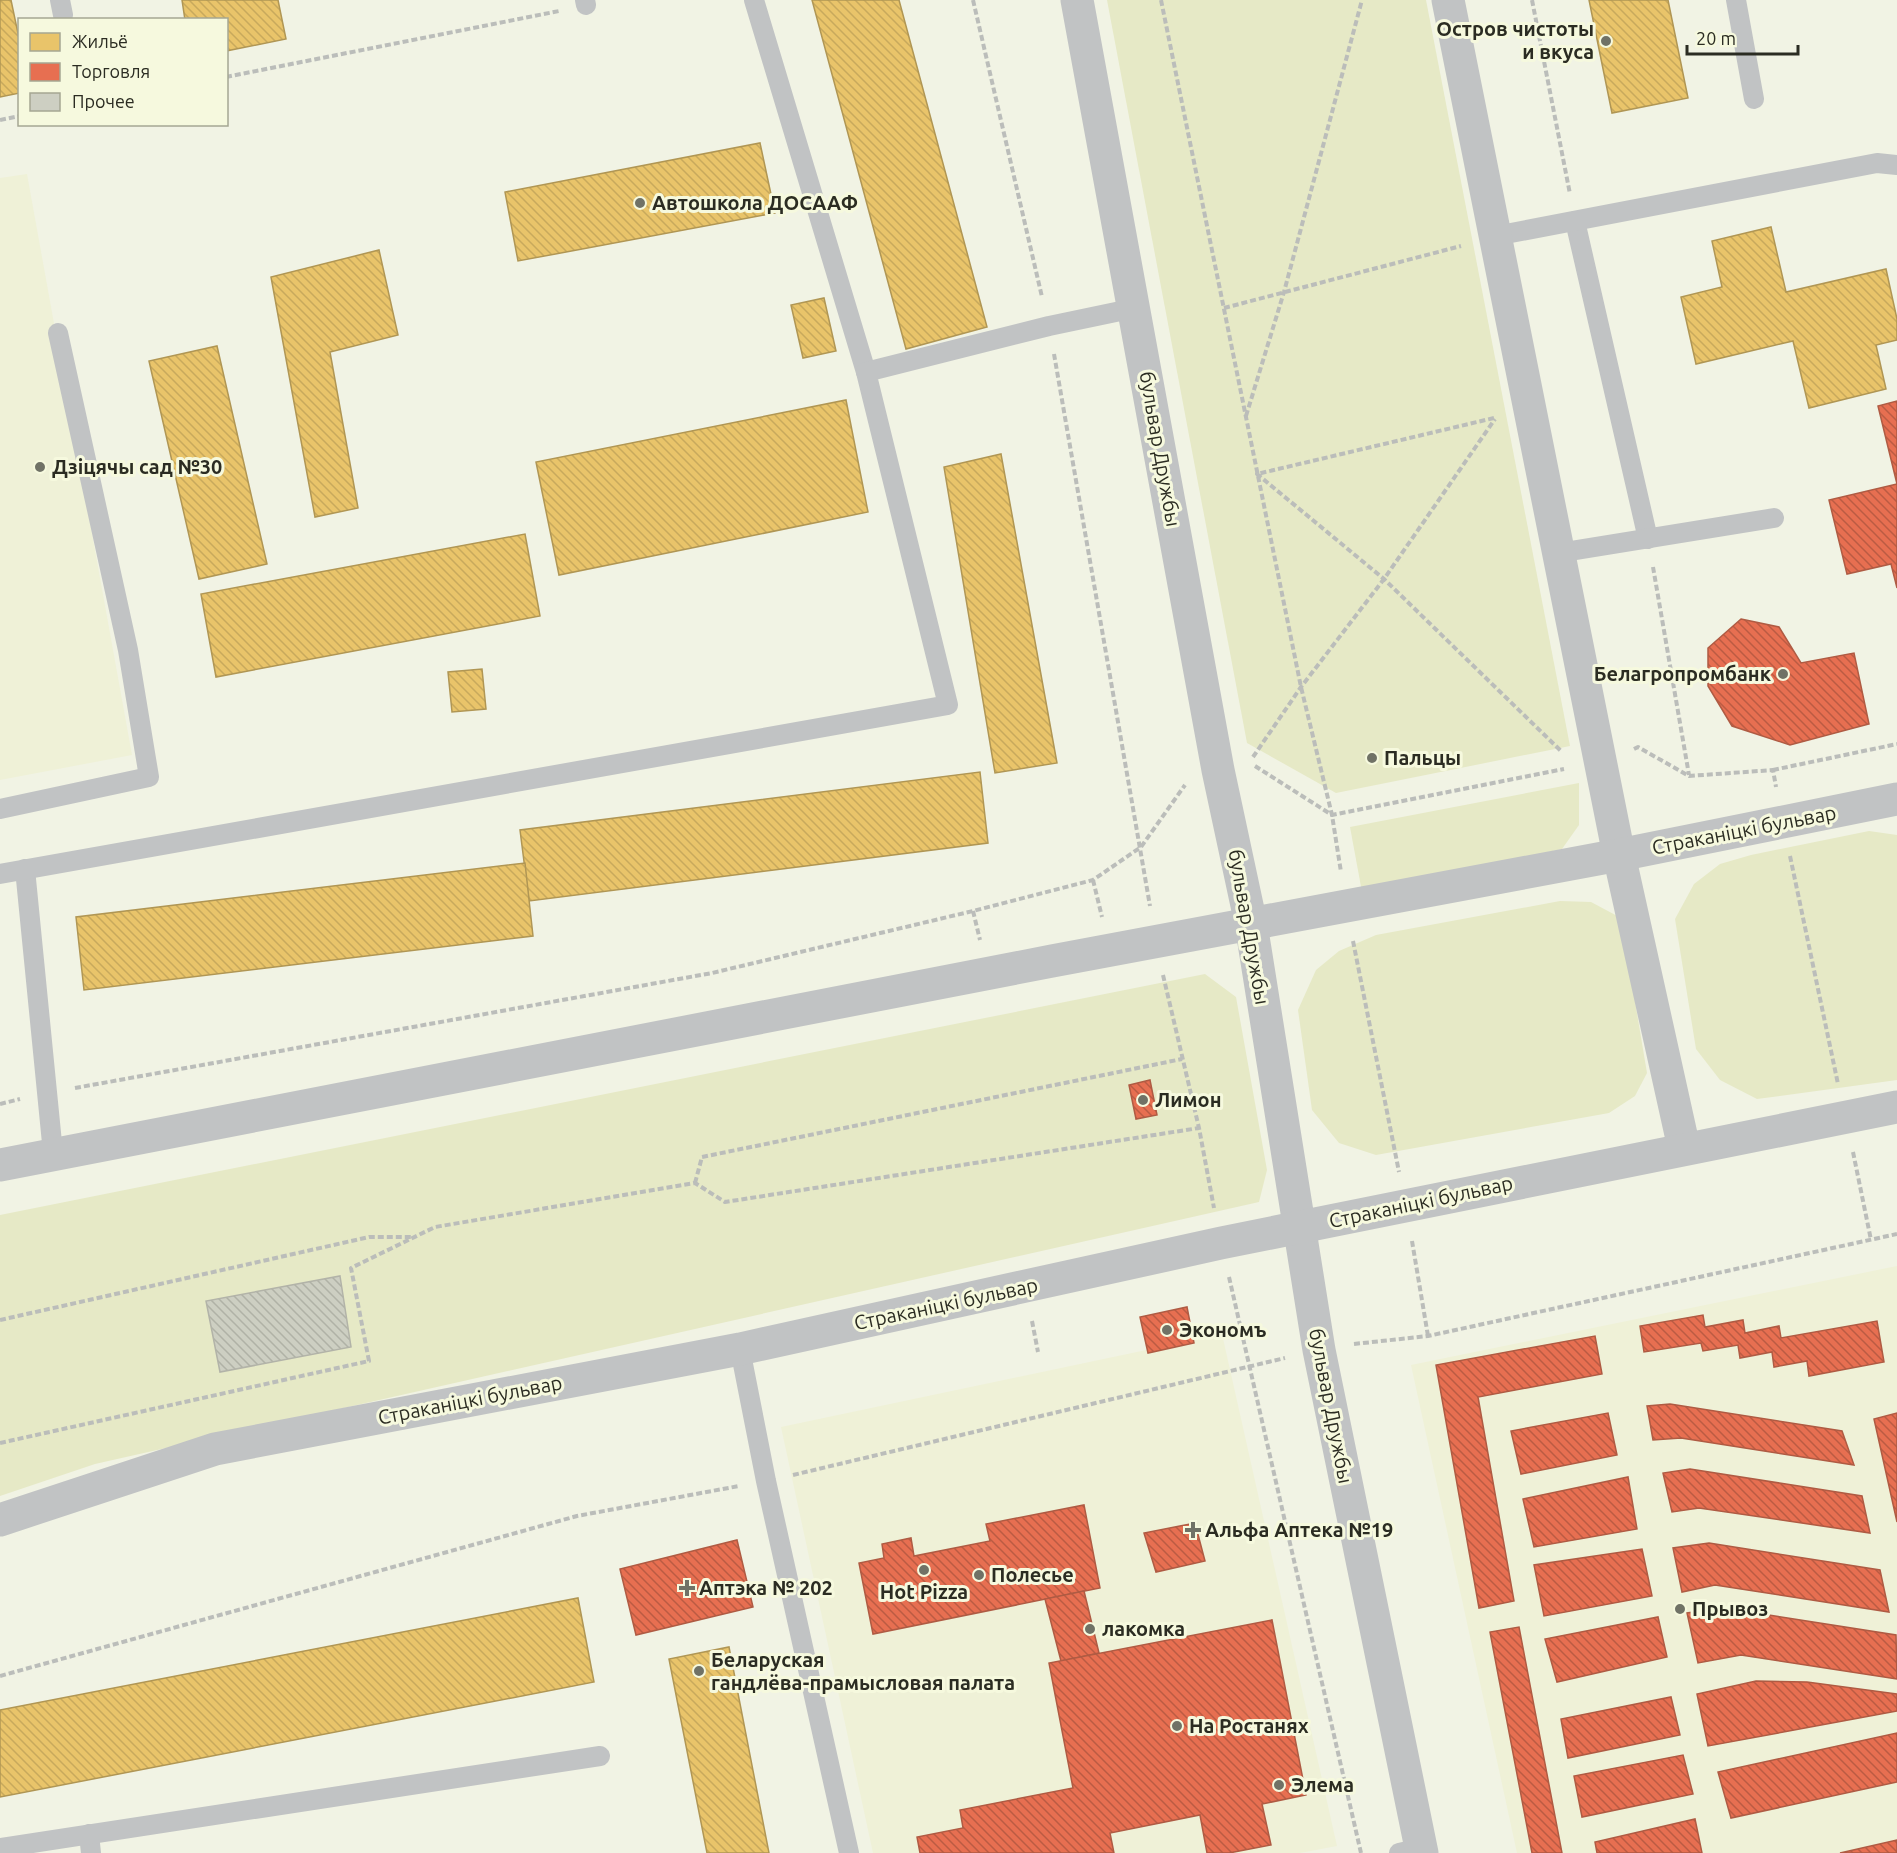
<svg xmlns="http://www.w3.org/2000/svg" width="1897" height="1853" viewBox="0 0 1897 1853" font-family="Ubuntu,sans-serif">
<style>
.built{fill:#eff1d7}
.grass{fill:#e6e9c6}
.homes{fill:url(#homes-back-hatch);stroke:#b09654;stroke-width:1.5}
.shops{fill:url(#shops-back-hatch);stroke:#af5b43;stroke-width:1.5}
.building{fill:url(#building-back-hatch);stroke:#b2b3a8;stroke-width:1.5}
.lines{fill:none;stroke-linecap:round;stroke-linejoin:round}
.path{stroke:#bbbdba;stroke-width:4;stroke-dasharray:6 3;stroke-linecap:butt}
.service{stroke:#c1c3c4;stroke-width:20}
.minor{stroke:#c1c3c4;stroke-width:33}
.tertiary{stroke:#c1c3c4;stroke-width:33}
.poi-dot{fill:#707266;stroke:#f6f9de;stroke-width:2}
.labels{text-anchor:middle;stroke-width:6;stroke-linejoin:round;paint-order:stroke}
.poi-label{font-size:20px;font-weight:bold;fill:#2b2c22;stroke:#f6f9de;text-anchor:start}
.street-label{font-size:20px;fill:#2b2c22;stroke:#f6f9de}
</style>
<defs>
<pattern id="homes-back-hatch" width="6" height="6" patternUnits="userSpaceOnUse" patternTransform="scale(1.5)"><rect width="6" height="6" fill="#e9c46a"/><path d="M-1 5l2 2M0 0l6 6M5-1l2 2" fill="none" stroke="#c8a95c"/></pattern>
<pattern id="shops-back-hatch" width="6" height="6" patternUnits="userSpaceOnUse" patternTransform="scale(1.5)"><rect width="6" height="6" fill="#e76f51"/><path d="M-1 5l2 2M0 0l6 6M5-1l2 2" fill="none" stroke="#bb5b43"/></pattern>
<pattern id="building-back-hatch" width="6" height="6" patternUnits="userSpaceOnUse" patternTransform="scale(1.5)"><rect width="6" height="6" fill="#cdcfc2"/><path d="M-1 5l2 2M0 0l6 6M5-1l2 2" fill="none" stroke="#b0b2a6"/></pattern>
</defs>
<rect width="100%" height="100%" fill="#f1f3e4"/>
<g class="built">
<path d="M27 174 132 755 0 780V178Z"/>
<path d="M1897 1266V1853H1517L1411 1365Z"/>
<path d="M1222 1334 1337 1846 1300 1853H873L781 1427Z"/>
</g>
<g class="grass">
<path d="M1107 0H1426L1570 746 1336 793 1247 743Z"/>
<path d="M1579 783V825L1562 849 1362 892 1350 827Z"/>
<path d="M1869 831 1897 835V1080L1757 1099 1720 1080 1696 1049 1675 919 1694 884 1720 864 1751 855Z"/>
<path d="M1560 901 1591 902 1621 918 1647 1073 1635 1096 1609 1113 1376 1155 1339 1143 1312 1110 1298 1010 1316 970 1339 951 1376 935Z"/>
<path d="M1205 974 1236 997 1267 1170 1259 1202 95 1464 0 1496V1215Z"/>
</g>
<g class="homes">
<path d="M0 0H11L20 43V93L0 97Z"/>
<path d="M182 0H278L286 39 226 51V20H185Z"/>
<path d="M812 0H899L987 327 906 349Z"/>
<path d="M1589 0H1668L1688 98 1612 113Z"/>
<path d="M760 143 775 213 518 261 505 192Z"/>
<path d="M1771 227 1786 292 1886 269 1897 319V340L1876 345 1886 389 1809 408 1793 341 1696 364 1681 297 1722 287 1712 241Z"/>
<path d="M379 250 398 335 330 352 358 508 315 517 271 277Z"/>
<path d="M824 298 836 351 803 358 791 305Z"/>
<path d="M217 346 267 564 199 579 149 361Z"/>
<path d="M846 400 868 512 559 575 536 462Z"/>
<path d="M1001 454 1057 763 995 773 944 467Z"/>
<path d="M525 534 540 616 216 677 201 594Z"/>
<path d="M482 669 486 709 452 712 448 672Z"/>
<path d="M980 772 988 843 529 901 520 830Z"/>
<path d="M525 863 533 936 84 990 76 917Z"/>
<path d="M578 1598 594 1682 0 1797V1710Z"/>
<path d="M729 1647 769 1853H707L669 1659Z"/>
</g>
<g class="shops">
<path d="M1897 401V588L1891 564 1847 574 1829 500 1897 484 1878 406Z"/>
<path d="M1741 619 1779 627 1801 663 1854 653 1869 724 1790 745 1732 726 1708 686V648Z"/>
<path d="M1150 1080 1157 1115 1136 1119 1129 1085Z"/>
<path d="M1187 1307 1194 1343 1148 1353 1140 1317Z"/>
<path d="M1703 1315 1705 1327 1743 1320 1745 1333 1779 1326 1781 1338 1877 1321 1884 1362 1809 1376 1807 1361 1774 1367 1772 1352 1740 1358 1738 1345 1703 1351 1701 1343 1644 1352 1640 1326Z"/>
<path d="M1595 1336 1602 1374 1478 1397 1514 1601 1479 1608 1436 1365Z"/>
<path d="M1670 1404 1842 1431 1854 1465 1681 1438 1653 1440 1647 1406Z"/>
<path d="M1608 1413 1617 1455 1521 1474 1511 1431Z"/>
<path d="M1897 1413V1522L1874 1419Z"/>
<path d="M1690 1469 1862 1496 1870 1533 1699 1508 1672 1512 1663 1473Z"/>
<path d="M1628 1477 1637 1529 1534 1547 1523 1499Z"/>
<path d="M1084 1505 1100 1588 873 1634 859 1563 884 1558 882 1544 911 1538 914 1556 990 1541 986 1524Z"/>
<path d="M1195 1523 1205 1561 1156 1572 1144 1533Z"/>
<path d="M737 1540 753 1607 636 1635 620 1569Z"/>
<path d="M1709 1543 1880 1570 1889 1612 1715 1585 1682 1592 1673 1548Z"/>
<path d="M1642 1549 1652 1596 1544 1616 1534 1565Z"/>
<path d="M1084 1591 1099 1653 1061 1661 1045 1599Z"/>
<path d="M1724 1608 1896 1635 1897 1679 1741 1655 1698 1663 1687 1613Z"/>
<path d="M1658 1617 1667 1657 1557 1682 1545 1639Z"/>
<path d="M1272 1620 1306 1795 1262 1804 1271 1845 1229 1853H1207L1200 1815 1110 1833 1114 1853H920L917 1837 963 1828 960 1810 1073 1788 1049 1663Z"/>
<path d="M1519 1627 1562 1853H1532L1490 1632Z"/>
<path d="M1756 1681 1807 1682 1897 1694V1711L1708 1746 1697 1694Z"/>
<path d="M1671 1697 1680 1735 1568 1758 1561 1719Z"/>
<path d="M1897 1733V1782L1731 1818 1718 1772Z"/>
<path d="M1683 1755 1693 1794 1582 1817 1574 1776Z"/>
<path d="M1695 1819 1702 1853H1597L1595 1842Z"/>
<path d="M1897 1840V1853H1840Z"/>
</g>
<path class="building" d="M340 1276 351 1347 220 1372 206 1301Z"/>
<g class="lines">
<g class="path">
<path d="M973 0 1042 297"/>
<path d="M1161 0 1301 687 1332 815 1341 872"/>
<path d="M1532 0 1570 194"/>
<path d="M226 77 559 11"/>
<path d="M0 120 20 116"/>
<path d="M1224 308 1461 246"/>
<path d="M1054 354 1150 906"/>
<path d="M1246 416 1284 292 1362 0"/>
<path d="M1494 418 1257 474 1384 579 1561 751"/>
<path d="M1653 567 1689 775"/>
<path d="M1634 749 1638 747 1689 776 1773 770 1776 787"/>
<path d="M1253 757 1301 687 1384 579 1495 419"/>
<path d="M1255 766 1332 815 1564 769"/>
<path d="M1773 770 1897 744"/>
<path d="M1790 856 1838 1084"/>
<path d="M1093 880 1102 917"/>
<path d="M973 911 980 940"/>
<path d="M1353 941 1399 1172"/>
<path d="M1163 975 1199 1128 1214 1208"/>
<path d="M75 1088 712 973 973 911 1093 880 1141 847 1185 785"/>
<path d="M0 1104 20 1099"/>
<path d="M1853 1152 1871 1240"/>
<path d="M695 1183 702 1157 1182 1059"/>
<path d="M1412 1241 1428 1336"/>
<path d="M1229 1277 1361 1853"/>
<path d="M0 1320 369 1237H413"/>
<path d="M1032 1321 1038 1352"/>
<path d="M1354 1344 1428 1336 1897 1234"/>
<path d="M0 1443 369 1361 351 1268 435 1227 695 1183 725 1202 1199 1128"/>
<path d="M793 1475 1285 1358"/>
<path d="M0 1676 577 1516 739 1486"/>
</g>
<g class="service">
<path d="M60 0 63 15"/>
<path d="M585 0 586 5"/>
<path d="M754 0 866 372"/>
<path d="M1736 0 1754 99"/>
<path d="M1575 221 1648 539"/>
<path d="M1495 236 1877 163 1897 165"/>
<path d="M1558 553 1774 518"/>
<path d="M0 809 149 777 128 650 58 333"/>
<path d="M25 869 53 1153"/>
<path d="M0 874 948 705 866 372 1049 326 1135 308"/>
<path d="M740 1349 766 1481 849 1853"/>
<path d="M89 1834 91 1853"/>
<path d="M0 1848 600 1756"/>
<path d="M1399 1853 1421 1848"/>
</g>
<path class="minor" d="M1448 0 1619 855 1684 1148"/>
<g class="tertiary">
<path d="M1077 0 1218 770 1251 924 1319 1350 1422 1853"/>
<path d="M0 1165 1052 961 1619 855 1897 799"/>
<path d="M0 1520 215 1449 740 1349 1221 1243 1897 1107"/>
</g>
</g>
<g class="poi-dot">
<circle cx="1606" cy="41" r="6"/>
<circle cx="640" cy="203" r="6"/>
<circle cx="40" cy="467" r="6"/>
<circle cx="1783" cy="674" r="6"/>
<circle cx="1372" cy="758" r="6"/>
<circle cx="1143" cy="1100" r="6"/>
<circle cx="1167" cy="1330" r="6"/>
<path d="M1190 1521h6v6h6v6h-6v6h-6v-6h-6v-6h6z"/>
<circle cx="924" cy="1570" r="6"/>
<circle cx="979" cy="1575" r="6"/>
<path d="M684 1579h6v6h6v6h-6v6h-6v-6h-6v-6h6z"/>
<circle cx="1680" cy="1609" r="6"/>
<circle cx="1090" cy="1629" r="6"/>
<circle cx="699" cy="1671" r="6"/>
<circle cx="1177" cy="1726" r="6"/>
<circle cx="1279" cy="1785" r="6"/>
</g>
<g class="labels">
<g class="poi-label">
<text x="1594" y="36" text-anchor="end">Остров чистоты<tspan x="1594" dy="23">и вкуса</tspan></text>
<text x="652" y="210">Автошкола ДОСААФ</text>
<text x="52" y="474">Дзіцячы сад №30</text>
<text x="1771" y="681" text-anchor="end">Белагропромбанк</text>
<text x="1384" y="765">Пальцы</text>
<text x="1155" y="1107">Лимон</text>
<text x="1179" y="1337">Экономъ</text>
<text x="1205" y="1537">Альфа Аптека №19</text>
<text x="991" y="1582">Полесье</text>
<text x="699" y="1595">Аптэка № 202</text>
<text x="924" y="1599" text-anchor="middle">Hot Pizza</text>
<text x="1692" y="1616">Прывоз</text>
<text x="1102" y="1636">лакомка</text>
<text x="711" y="1667">Беларуская<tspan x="711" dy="23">гандлёва-прамысловая палата</tspan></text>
<text x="1189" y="1733">На Ростанях</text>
<text x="1291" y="1792">Элема</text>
</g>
<g class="street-label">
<text transform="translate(1160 449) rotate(80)" y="7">бульвар Дружбы</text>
<text transform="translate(1744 830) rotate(-11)" y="7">Страканіцкі бульвар</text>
<text transform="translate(1249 927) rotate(80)" y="7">бульвар Дружбы</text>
<text transform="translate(1421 1202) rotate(-12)" y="7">Страканіцкі бульвар</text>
<text transform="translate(946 1304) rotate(-12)" y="7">Страканіцкі бульвар</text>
<text transform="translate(470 1400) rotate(-11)" y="7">Страканіцкі бульвар</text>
<text transform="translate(1331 1406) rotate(79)" y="7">бульвар Дружбы</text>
</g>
</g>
<rect x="18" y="18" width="210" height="108" fill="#f6f9de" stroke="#a5a793" stroke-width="1.5"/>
<rect x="30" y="33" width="30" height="18" fill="#e9c46a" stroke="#a5a793" stroke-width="1.5"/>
<text x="72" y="48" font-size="18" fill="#2b2c22">Жильё</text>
<rect x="30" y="63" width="30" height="18" fill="#e76f51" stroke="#a5a793" stroke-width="1.5"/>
<text x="72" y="78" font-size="18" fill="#2b2c22">Торговля</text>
<rect x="30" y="93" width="30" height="18" fill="#cdcfc2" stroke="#a5a793" stroke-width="1.5"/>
<text x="72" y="108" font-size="18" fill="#2b2c22">Прочее</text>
<path d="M1687 45v9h111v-9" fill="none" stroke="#2b2c22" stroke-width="3"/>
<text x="1696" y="45" font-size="18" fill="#2b2c22" stroke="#f6f9de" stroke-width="4.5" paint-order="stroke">20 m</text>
</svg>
